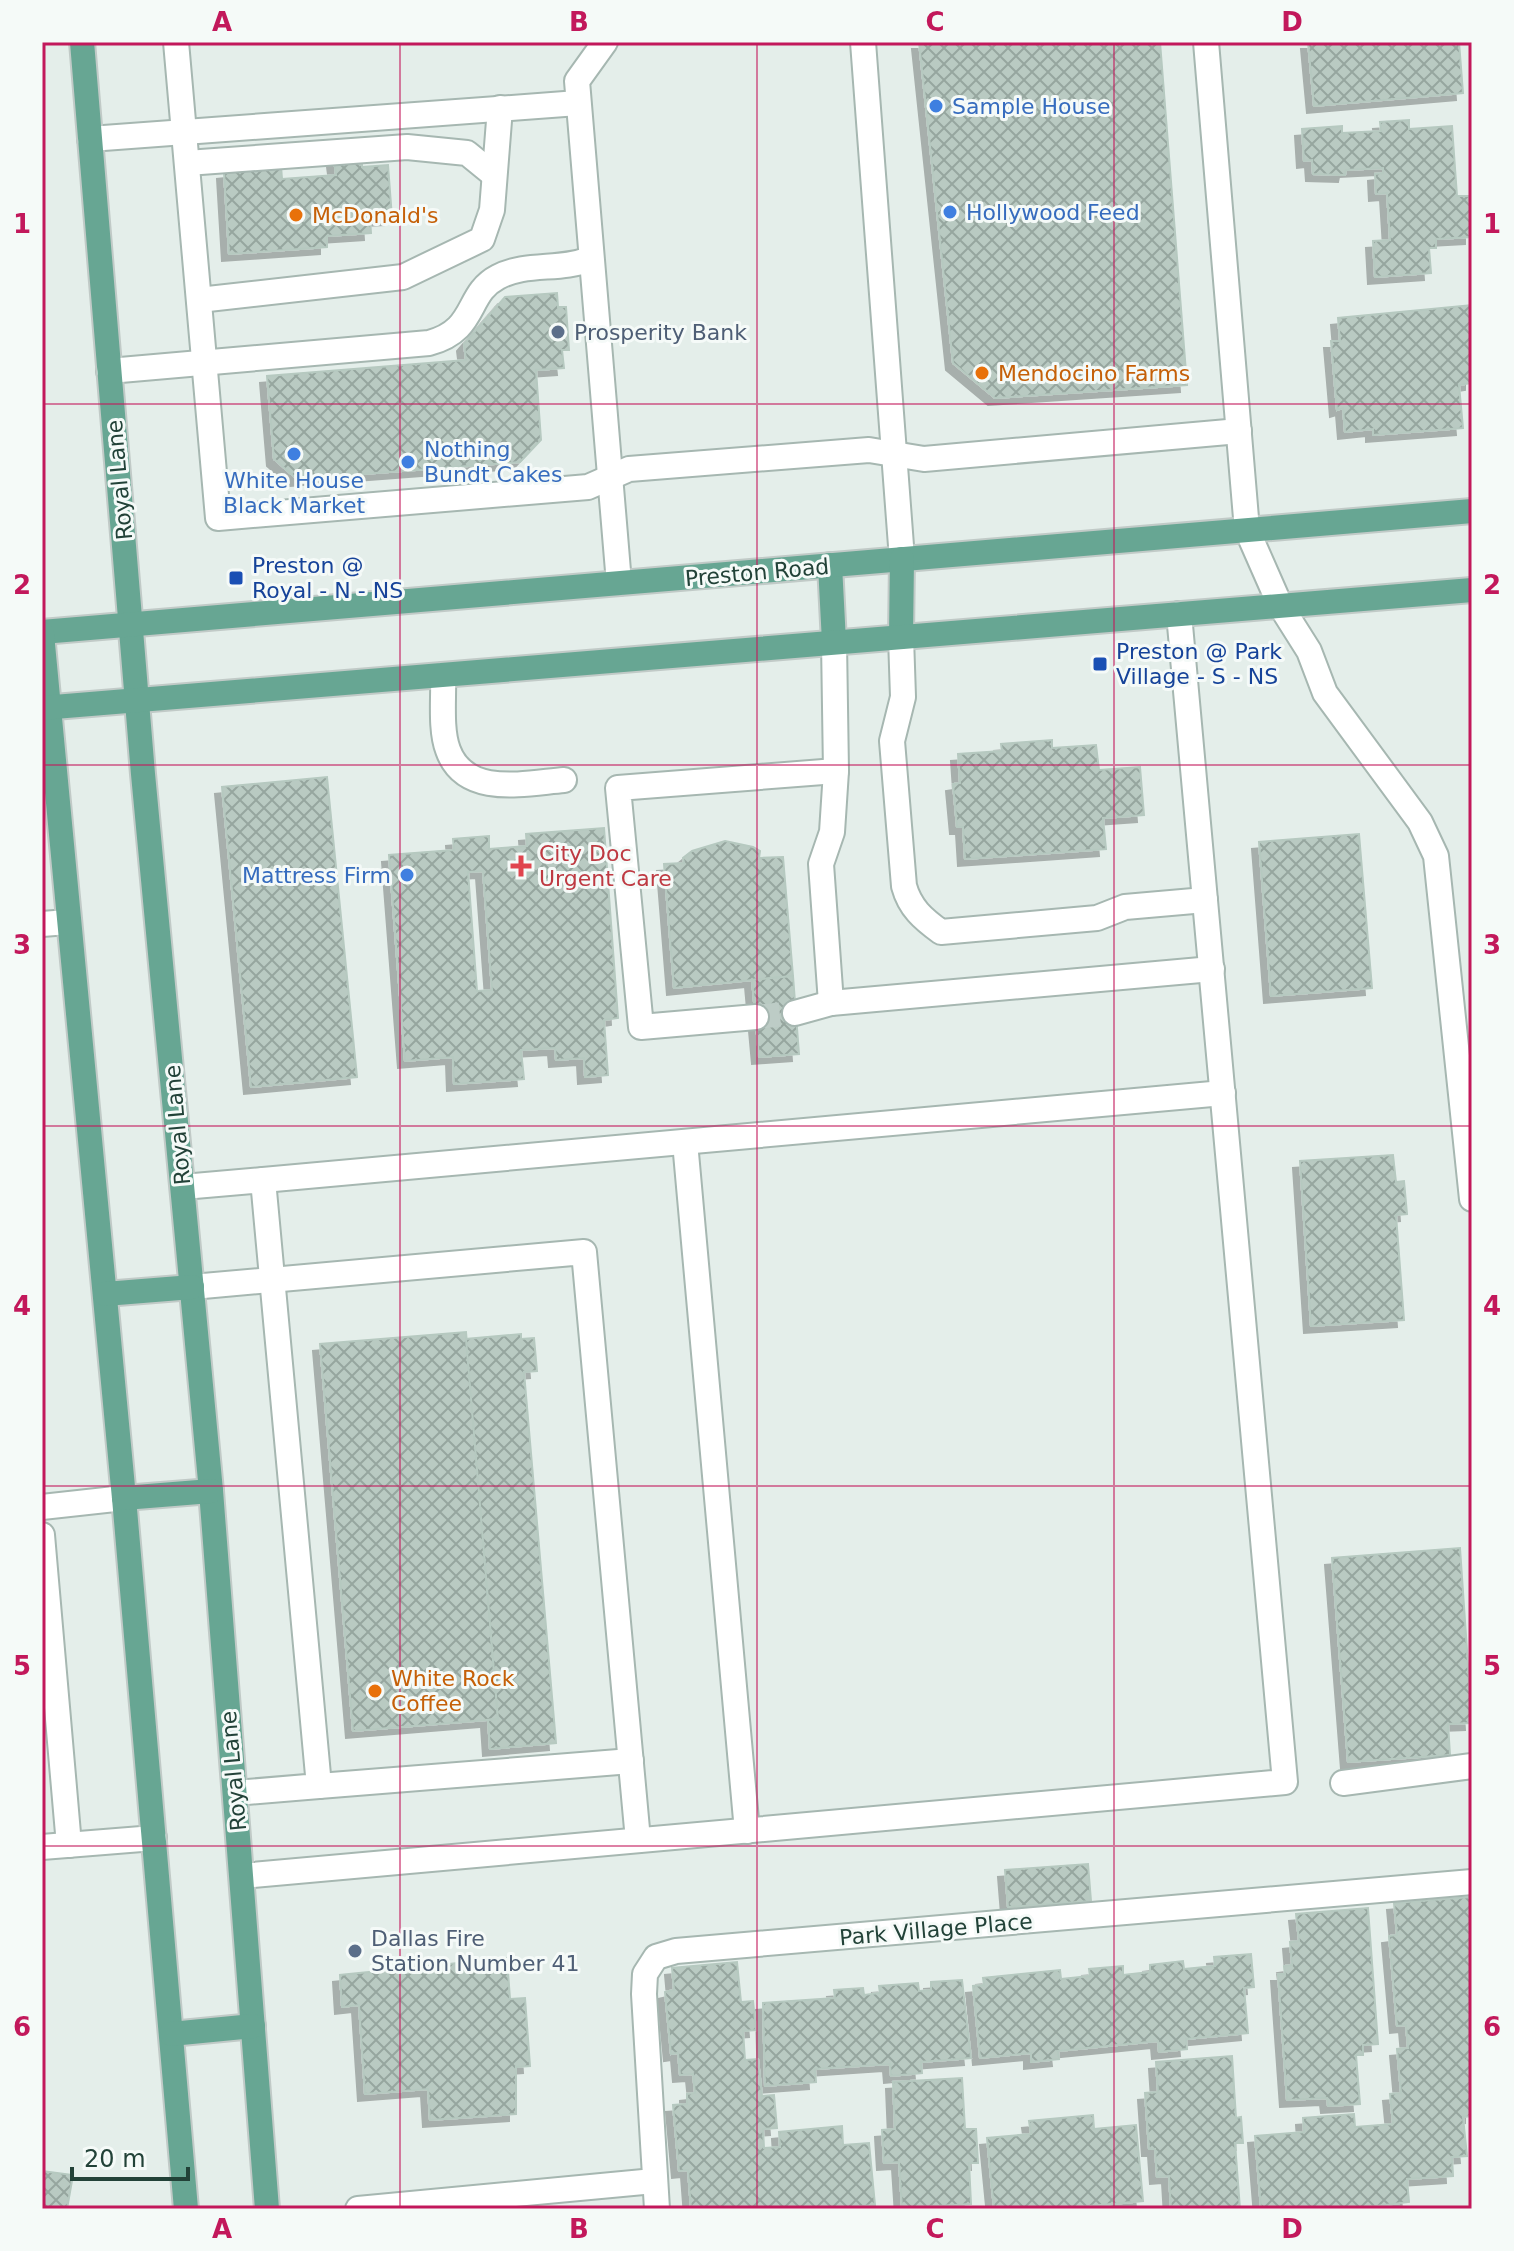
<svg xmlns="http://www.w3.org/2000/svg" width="1514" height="2251" viewBox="0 0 1514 2251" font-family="'DejaVu Sans',sans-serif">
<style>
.building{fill:url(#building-cross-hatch);stroke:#b6c9c0;stroke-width:2;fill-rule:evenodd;filter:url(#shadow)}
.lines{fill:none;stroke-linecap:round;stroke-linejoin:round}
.minor-tunnel{stroke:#bdccc6;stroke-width:24;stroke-dasharray:24 12;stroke-linecap:butt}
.minor-casing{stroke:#a6b7b1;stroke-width:28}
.major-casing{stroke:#c1cac7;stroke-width:28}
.minor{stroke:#fff;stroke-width:24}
.major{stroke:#67a693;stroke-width:24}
.grid{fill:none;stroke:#c2185b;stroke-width:2;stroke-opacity:0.55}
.shop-dot{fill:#3f7fe0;stroke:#f5faf8;stroke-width:3}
.food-dot{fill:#e8710a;stroke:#f5faf8;stroke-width:3}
.service-dot{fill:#5c6f8a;stroke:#f5faf8;stroke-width:3}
.transit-dot{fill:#1a4fb4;stroke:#f5faf8;stroke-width:3}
.health-dot{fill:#e0444e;stroke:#f5faf8;stroke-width:3}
.labels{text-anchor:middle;stroke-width:6;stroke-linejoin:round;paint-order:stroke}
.shop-label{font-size:22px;fill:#366cbe;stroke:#f5faf8;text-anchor:start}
.food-label{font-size:22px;fill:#c56008;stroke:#f5faf8;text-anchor:start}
.service-label{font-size:22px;fill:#4e5e75;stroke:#f5faf8;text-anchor:start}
.street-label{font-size:22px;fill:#224238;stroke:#f5faf8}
.transit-label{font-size:22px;fill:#164399;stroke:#f5faf8;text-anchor:start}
.health-label{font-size:22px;fill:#be3a42;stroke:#f5faf8;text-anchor:start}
.neatline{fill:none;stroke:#c2185b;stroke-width:3}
.grid-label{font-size:26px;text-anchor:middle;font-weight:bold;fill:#c2185b}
</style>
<defs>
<pattern id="building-cross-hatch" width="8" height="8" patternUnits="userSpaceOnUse" patternTransform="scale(2)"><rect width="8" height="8" fill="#b9cac2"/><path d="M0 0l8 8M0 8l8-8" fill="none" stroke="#96a69f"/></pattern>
<filter id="shadow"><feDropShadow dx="-7" dy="7" stdDeviation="0" flood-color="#0004"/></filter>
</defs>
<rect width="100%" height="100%" fill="#e4eeea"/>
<g class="building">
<path d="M919 42H1160L1187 385 995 398 953 363Z"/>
<path d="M1308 42H1459L1463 93 1314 106Z"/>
<path d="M1409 120V129L1452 126 1457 196H1472V237L1436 239V248H1429L1431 273 1375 277 1373 241 1390 240 1387 193 1376 194 1375 174 1383 173V168L1346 170 1345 175 1313 174 1312 160 1304 161 1302 129 1342 126V133L1381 131 1380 122Z"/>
<path d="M362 158V167L388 165 392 218 370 219 371 233 327 236V247L229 254 224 172 281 166 282 179 336 175 334 160Z"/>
<path d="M557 293 558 307H566L569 350H562L564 368 536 370 541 440 520 462 297 479 274 459 267 376 466 360 464 344 505 297Z"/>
<path d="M1472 305V383L1459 385 1463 428 1373 435V429L1345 432 1343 408 1337 410 1331 341H1340L1338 318Z"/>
<path d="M1052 740V748L1096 745 1099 770 1140 767 1144 815 1103 818 1106 849 965 859 963 827H957L953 784 960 783 958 754 1002 751 1001 744Z"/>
<path d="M327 777 357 1077 251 1087 222 787Z"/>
<path d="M604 828 618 1018 604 1020 608 1075 585 1077 584 1058 556 1060 555 1048 521 1050 524 1079 454 1084 453 1057 405 1061 389 855 454 850 453 839 489 836V849L527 846 526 834ZM483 871 492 990 477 991 468 872Z"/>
<path d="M1359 834 1372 988 1271 996 1259 842Z"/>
<path d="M725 841 753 847 760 851 759 858 783 857 793 976 674 988 664 864 684 863 683 858 692 851Z"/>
<path d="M793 976 799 1054 759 1057 752 980Z"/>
<path d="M1393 1155 1396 1182 1404 1181 1407 1214 1396 1215 1404 1320 1311 1326 1300 1161Z"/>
<path d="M466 1332 498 1719 353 1731 320 1344Z"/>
<path d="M521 1334V1339L534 1338 537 1371 524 1372 556 1743 490 1749 488 1720 498 1719 466 1339Z"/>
<path d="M1460 1548 1472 1723 1448 1724 1450 1755 1348 1762 1332 1558Z"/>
<path d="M1088 1864 1091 1901 1008 1907 1005 1870Z"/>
<path d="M1471 1897 1472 2116 1463 2117 1467 2156 1452 2157 1453 2176 1407 2179 1409 2202 1353 2209H1261L1255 2136 1304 2132 1303 2118 1354 2114 1355 2127 1393 2124 1390 2094 1401 2093 1397 2049 1408 2048 1406 2025 1397 2026 1389 1936 1397 1935 1394 1903Z"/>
<path d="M1368 1908 1378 2044 1363 2045V2055H1356L1360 2104 1328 2106 1327 2098 1287 2100 1278 1974H1285L1284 1966 1292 1965 1290 1942 1299 1941 1296 1914Z"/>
<path d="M1251 1954 1254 1987 1244 1988 1248 2033 1186 2039 1187 2049 1159 2052 1158 2041 1058 2051 1059 2059 1031 2062V2053L980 2058 973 1986 984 1985 983 1978 1060 1970 1061 1979 1090 1976 1089 1969 1123 1966V1975L1150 1972V1965L1183 1961 1184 1969 1215 1966 1214 1957Z"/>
<path d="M507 1958 510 1999 525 1998 530 2066 516 2067V2114L430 2120 428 2089 365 2094 359 2005 342 2007 340 1975Z"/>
<path d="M737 1962 741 2002 753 2001 756 2030 743 2031 745 2060 758 2059 762 2096 774 2095 777 2128 763 2129 764 2148 780 2147 779 2132 842 2126 843 2145 869 2143 875 2205 831 2209H691L688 2170 679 2171 673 2105 687 2104V2094L695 2093 693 2074 680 2075 678 2053 671 2054 665 1992 674 1990 672 1968Z"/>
<path d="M962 1980 971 2058 921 2062 922 2073 891 2076 890 2064 815 2069 816 2082 765 2086 763 2003 835 1998 834 1990 863 1988 864 1995 880 1993 879 1986 918 1983 919 1991 931 1990V1982Z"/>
<path d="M1232 2056 1236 2118 1241 2117 1243 2143H1235L1240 2209H1171L1169 2176 1157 2177 1155 2149H1149L1145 2093 1158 2092 1156 2062Z"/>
<path d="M962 2078 965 2129H976L978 2163H969L971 2204 902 2208 899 2162 884 2163 882 2130 895 2129 893 2082Z"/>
<path d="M1093 2115 1094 2129 1136 2125 1143 2201 1058 2209H994L987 2138 1031 2134 1029 2121Z"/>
<path d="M42 2171 73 2175 67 2209H42Z"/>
</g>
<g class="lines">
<path class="minor-tunnel" d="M756 1017 795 1013"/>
<defs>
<g id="minor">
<path d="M176 42 218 518 588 487 629 469 869 450 924 459 1239 431"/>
<path d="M605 42 577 81 619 583"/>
<path d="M863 42 902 559"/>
<path d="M1206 42 1247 530 1280 605 1309 651 1325 693 1420 822 1436 856 1472 1199"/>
<path d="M90 139 578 103"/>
<path d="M187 163 407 147 467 153 494 175"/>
<path d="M199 300 403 277 482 239 492 210 500 108"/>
<path d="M109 371 429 343C478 330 465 294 498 277 526 262 560 271 590 259"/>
<path d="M901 637 903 697 892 741 904 886C910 908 923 919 941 932L1097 918 1125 907 1205 900"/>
<path d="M834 642 836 771 832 832 821 864 831 1003 1212 969"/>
<path d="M443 675C444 697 440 729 448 750 465 798 526 783 564 780"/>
<path d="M42 924 68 922"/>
<path d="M795 1013 831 1003"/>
<path d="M756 1017 641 1027 618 788 836 771"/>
<path d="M685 1142 747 1831"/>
<path d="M263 1180 1223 1093"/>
<path d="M183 1187 263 1180 319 1786 235 1793"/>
<path d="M192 1287 584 1252 638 1840"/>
<path d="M42 1507 124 1498"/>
<path d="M42 1535 69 1845"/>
<path d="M1343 1783 1472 1766"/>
<path d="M319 1786 631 1761"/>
<path d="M42 1847 154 1838"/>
<path d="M242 1876 1285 1782 1179 614"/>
<path d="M358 2209 654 2181"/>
<path d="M657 2209 644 1994 645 1974 656 1957 676 1951 1472 1882"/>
</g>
<g id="major">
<path d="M82 42 143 774 211 1491 267 2209"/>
<path d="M830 565 834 642"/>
<path d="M42 632 1472 511"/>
<path d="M42 634 124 1498 186 2209"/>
<path d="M901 637 902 559"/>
<path d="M42 708 1472 590"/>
<path d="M105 1294 192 1287"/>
<path d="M124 1498 211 1491"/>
<path d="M171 2034 253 2026"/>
</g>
</defs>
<use href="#minor" class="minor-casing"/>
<use href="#major" class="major-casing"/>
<use href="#minor" class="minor"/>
<use href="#major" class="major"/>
</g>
<path class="grid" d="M400 42V2209M757 42V2209M1114 42V2209M42 404H1472M42 765H1472M42 1126H1472M42 1486H1472M42 1846H1472"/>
<g class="shop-dot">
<circle cx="936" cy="106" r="8"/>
<circle cx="950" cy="212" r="8"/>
<circle cx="294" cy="454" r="8"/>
<circle cx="408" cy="462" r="8"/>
<circle cx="407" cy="875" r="8"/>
</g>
<g class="food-dot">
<circle cx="296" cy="215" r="8"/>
<circle cx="982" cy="373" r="8"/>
<circle cx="375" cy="1691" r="8"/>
</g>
<g class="service-dot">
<circle cx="558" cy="332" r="8"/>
<circle cx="355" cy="1951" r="8"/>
</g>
<g class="transit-dot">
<rect x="228" y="570" width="16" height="16" rx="4"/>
<rect x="1092" y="656" width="16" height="16" rx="4"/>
</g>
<path class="health-dot" d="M517 854h8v8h8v8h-8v8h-8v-8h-8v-8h8z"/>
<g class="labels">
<g class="shop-label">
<text x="952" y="114">Sample House</text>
<text x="966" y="220">Hollywood Feed</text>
<text x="424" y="457">Nothing<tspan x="424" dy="25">Bundt Cakes</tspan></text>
<text x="294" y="488" text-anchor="middle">White House<tspan x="294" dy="25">Black Market</tspan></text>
<text x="391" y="883" text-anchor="end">Mattress Firm</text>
</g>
<g class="food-label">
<text x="312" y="223">McDonald's</text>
<text x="998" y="381">Mendocino Farms</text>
<text x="391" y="1686">White Rock<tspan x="391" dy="25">Coffee</tspan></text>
</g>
<g class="service-label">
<text x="574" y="340">Prosperity Bank</text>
<text x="371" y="1946">Dallas Fire<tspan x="371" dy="25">Station Number 41</tspan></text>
</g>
<g class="street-label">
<text transform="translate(119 480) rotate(-95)" y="8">Royal Lane</text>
<text transform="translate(757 572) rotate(-5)" y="8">Preston Road</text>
<text transform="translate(177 1125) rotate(-95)" y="8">Royal Lane</text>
<text transform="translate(233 1771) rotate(-95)" y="8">Royal Lane</text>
<text transform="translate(936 1929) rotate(-5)" y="8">Park Village Place</text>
</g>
<g class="transit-label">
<text x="252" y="573">Preston @<tspan x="252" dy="25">Royal - N - NS</tspan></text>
<text x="1116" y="659">Preston @ Park<tspan x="1116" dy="25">Village - S - NS</tspan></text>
</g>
<g class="health-label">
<text x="539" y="861">City Doc<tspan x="539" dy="25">Urgent Care</tspan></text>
</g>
</g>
<rect width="1514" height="2251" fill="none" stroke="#f5faf8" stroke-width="88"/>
<path d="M72 2167v12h116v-12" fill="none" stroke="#224238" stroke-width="4"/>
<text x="84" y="2167" font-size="24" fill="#224238" stroke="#f5faf8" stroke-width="6" paint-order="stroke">20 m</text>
<rect x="44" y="44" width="1426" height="2163" class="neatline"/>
<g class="grid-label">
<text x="222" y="31">A</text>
<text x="579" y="31">B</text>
<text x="935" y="31">C</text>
<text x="1292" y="31">D</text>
<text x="22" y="233">1</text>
<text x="1492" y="233">1</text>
<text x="22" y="594">2</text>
<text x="1492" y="594">2</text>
<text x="22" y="954">3</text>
<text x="1492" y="954">3</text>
<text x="22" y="1315">4</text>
<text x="1492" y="1315">4</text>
<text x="22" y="1675">5</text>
<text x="1492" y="1675">5</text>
<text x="22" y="2036">6</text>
<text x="1492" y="2036">6</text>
<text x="222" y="2238">A</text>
<text x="579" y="2238">B</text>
<text x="935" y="2238">C</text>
<text x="1292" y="2238">D</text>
</g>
</svg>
